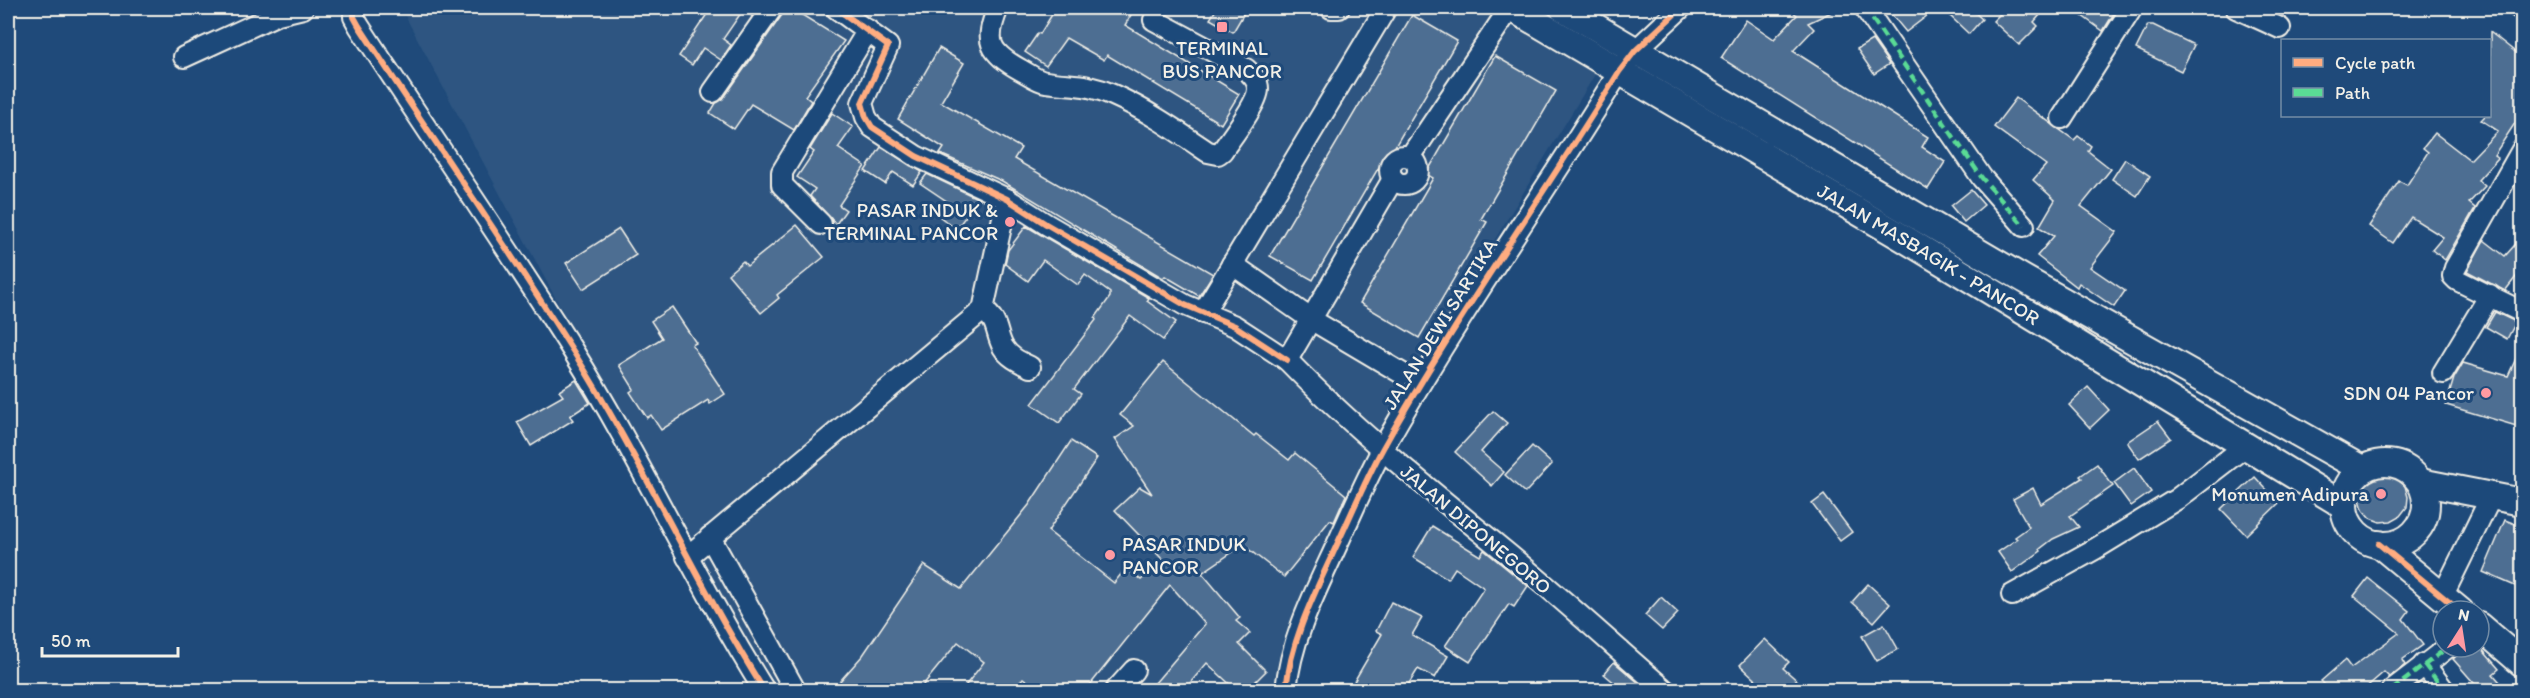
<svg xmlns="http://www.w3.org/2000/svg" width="2530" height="698" viewBox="0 0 2530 698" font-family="Itim,sans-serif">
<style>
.built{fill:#2d5581}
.building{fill:#4d6e92;stroke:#f4f1e8;stroke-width:1.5}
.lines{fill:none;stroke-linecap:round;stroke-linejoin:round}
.minor-casing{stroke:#f4f1e8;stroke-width:24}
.major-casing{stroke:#f4f1e8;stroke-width:30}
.minor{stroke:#1f4a7a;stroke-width:20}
.major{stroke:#1f4a7a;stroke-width:26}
.quiet{stroke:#5adb95;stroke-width:4.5;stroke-dasharray:9 4.5;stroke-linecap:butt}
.cycleway-casing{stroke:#1f4a7a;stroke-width:10}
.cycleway{stroke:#ffac80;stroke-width:6}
.poi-dot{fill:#ff9aa2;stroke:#1f4a7a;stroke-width:2}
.labels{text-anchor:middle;stroke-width:6;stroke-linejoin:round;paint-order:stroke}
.poi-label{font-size:20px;fill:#f4f1e8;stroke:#1f4a7a;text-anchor:end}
.street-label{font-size:20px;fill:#f4f1e8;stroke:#1f4a7a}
</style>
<rect width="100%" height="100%" fill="#1f4a7a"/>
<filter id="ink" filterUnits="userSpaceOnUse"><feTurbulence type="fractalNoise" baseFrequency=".0167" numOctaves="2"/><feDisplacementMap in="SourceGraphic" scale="12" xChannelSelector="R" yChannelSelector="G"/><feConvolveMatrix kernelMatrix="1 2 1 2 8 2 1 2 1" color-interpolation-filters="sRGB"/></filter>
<g filter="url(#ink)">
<path class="built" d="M401 8H1498L1599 68 1412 376 1285 634 1275 690H764Z"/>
<g class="building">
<path d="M711 8H758L752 16 743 10 723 39 731 45 721 60 703 48 692 65 679 56Z"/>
<path d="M784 8H791L844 41 805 96 811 101 794 130 751 104 734 129 710 113 716 103 723 99 782 15Z"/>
<path d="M1056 8H1135L1125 25 1239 94 1221 124 1107 55 1104 60 1066 38 1046 66 1025 52 1038 33 1040 34Z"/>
<path d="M1217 8H1247L1233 32 1210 19Z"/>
<path d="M1788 8H1840L1808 23 1814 29 1793 51 1928 137 1922 147 1945 162 1928 189 1721 58 1746 20 1774 39 1797 15Z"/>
<path d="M1899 8H1937L1906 32 1891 14Z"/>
<path d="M1957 8H1970L1982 19 1969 34 1950 16Z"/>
<path d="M2006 8H2046L2034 22 2038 26 2019 45 1993 21Z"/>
<path d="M2071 8H2113L2116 10 2103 31Z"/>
<path d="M1412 15 1457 41 1390 155 1387 153 1313 280 1270 256Z"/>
<path d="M2148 25H2153L2194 45 2181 71 2136 49Z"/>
<path d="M2490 32 2523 58V111L2494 155 2498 158 2478 180 2485 186 2469 203 2475 208 2445 260 2432 250 2443 237 2411 217 2393 243 2369 226 2399 181 2407 185 2428 152 2423 148 2435 133 2470 160 2498 131 2481 120 2485 116H2490Z"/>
<path d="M1872 40 1889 64 1874 74 1857 49Z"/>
<path d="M939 48 964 63 941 102 1021 148 1014 159 1213 274 1199 296 1165 276 1163 278 1002 181 940 154 944 148 898 119Z"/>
<path d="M1495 56 1556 91 1481 219 1487 222 1419 338 1360 303 1433 178 1426 174Z"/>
<path d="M2016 98 2074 140 2078 136 2091 146 2088 151 2111 169 2081 206 2117 232 2090 267 2125 291 2114 307 2079 283 2077 287 2037 256 2054 236 2039 227 2055 200 2033 180 2046 165 1994 127Z"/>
<path d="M832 113 853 127 838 148 865 166 839 205 846 210 836 224 810 196 815 189 797 177 814 152 810 149Z"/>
<path d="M881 147 922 172 913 185 893 172 885 184 865 171Z"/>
<path d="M2125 159 2150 176 2137 196 2112 179Z"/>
<path d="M927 174 979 199 956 229 939 216 948 202 920 183Z"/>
<path d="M1971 190 1984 205 1964 222 1951 206Z"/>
<path d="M797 225 824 257 777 295 779 298 761 313 728 274 743 261 747 266Z"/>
<path d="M1026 226 1149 298 1147 301 1176 322 1163 340 1130 316 1074 389 1081 394 1059 423 1032 404 1096 320 1095 318 1110 297V293L1085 275 1078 285 1043 260 1028 281 1005 264 1008 250Z"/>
<path d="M619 229 636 255 583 289 566 263Z"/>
<path d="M2523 236V268L2505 291 2467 271 2484 240 2505 256Z"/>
<path d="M672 307 696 343 692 345 725 394 710 404 708 400 661 430 651 415 647 418 630 392 634 389 619 365 662 338 651 321Z"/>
<path d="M2495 312 2516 322 2507 339 2486 327Z"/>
<path d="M2523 343V428L2446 405 2454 378 2463 363 2508 376Z"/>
<path d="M1163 362 1254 436 1256 434 1289 460 1295 453 1346 495 1334 522 1330 520 1284 577 1243 545 1202 573 1240 618 1236 621 1250 633 1239 644 1266 671 1247 690H1236L1207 663 1184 690H1149L1205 624 1170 585 1086 690H1040L1023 678 1013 690H962L984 662 958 642 919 690H832L863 655 924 565 961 589 1029 505 1071 441 1097 458 1048 531 1114 583 1126 568 1141 580 1163 560 1115 510 1140 487 1152 494 1115 439 1134 426 1120 415Z"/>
<path d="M576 380 590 403 570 416 573 420 531 446 517 422 563 396 559 391Z"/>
<path d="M2088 387 2109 410 2090 428 2069 405Z"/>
<path d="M1493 411 1507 423 1481 452 1504 472 1492 486 1455 452Z"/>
<path d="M2158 421 2171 438 2139 459 2127 442Z"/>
<path d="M1532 446 1552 464 1525 493 1505 475Z"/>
<path d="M2097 464 2113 486 2070 516 2079 527 2053 539 2040 549 2041 551 2012 572 1998 552 2017 539 2015 537 2029 527 2013 499 2033 488 2041 504 2082 478 2080 476Z"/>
<path d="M2134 468 2151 492 2131 506 2114 483Z"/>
<path d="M2388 474 2398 478 2405 486 2408 497 2407 507 2400 516 2391 521 2380 522 2370 518 2363 510 2360 499 2361 489 2377 475Z"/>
<path d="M2255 477 2279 503 2246 535 2221 509Z"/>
<path d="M1824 495 1852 532 1840 541 1812 504Z"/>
<path d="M2505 520 2523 527V569L2515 586 2483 572Z"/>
<path d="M1432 526 1480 556 1484 550 1528 586 1514 607 1509 604 1470 662 1445 646 1484 588 1455 568 1448 579 1413 557Z"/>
<path d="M2368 578 2409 611 2403 619 2423 645 2402 660 2405 665 2389 677 2384 672 2363 690H2330L2321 681 2345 660 2351 668 2399 633 2354 596Z"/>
<path d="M1868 584 1890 604 1874 622 1852 602Z"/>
<path d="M1661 597 1678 613 1662 630 1645 615Z"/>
<path d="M1391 602 1422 618 1412 635 1448 656 1435 678 1418 669 1405 690H1349L1382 634 1376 631Z"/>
<path d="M1884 624 1898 649 1877 661 1862 636Z"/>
<path d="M1765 639 1789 662 1783 668 1808 690H1767L1740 665Z"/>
<path d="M2467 647H2480L2499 669 2493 674 2507 690H2480L2453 659Z"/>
<path d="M1614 662 1640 684 1634 690H1623L1604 674Z"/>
</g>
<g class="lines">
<defs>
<g id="minor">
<path d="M354 8V17L359 26C430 135 504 242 573 351 642 461 695 580 764 690"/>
<path d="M836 8 888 46 862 103 866 117 872 127 916 156 1007 199 1046 224 1185 305 1235 326 1287 360"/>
<path d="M998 8C984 42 989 52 1021 70 1029 74 1037 81 1046 82 1072 86 1087 83 1113 95 1147 110 1177 131 1208 152L1218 154 1222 151C1231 138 1258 103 1258 89 1258 80 1252 75 1246 69L1154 20"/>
<path d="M1331 8H1339"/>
<path d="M1865 8 1982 178 2024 226"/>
<path d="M2236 8 2280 28"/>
<path d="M2519 8 2522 9"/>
<path d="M184 57 278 14 303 8"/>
<path d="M713 92 772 8"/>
<path d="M2062 118 2132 8"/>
<path d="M2522 150 2455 268 2453 276 2457 280 2522 312"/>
<circle cx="1404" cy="170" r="14"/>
<path d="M1410 157 1510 8"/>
<path d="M1393 179 1287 360C1357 432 1436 495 1514 559 1565 601 1615 647 1665 690"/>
<path d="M821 224 782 185V172L868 30"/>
<path d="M1232 264 1312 320 1403 374"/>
<path d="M983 310 1007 199"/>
<path d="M1203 313 1386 8"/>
<path d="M2443 373 2490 295"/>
<path d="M710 537 795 690"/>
<path d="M687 557 983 310C999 321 995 332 1003 347 1009 357 1020 362 1030 367"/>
<path d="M2012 595 2095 549 2177 499 2247 445"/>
<path d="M2442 597 2491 497"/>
<path d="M2424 664 2444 690"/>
<path d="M1116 690 1134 670"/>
<path d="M1286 690C1291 636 1318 587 1340 538 1354 508 1367 477 1383 448 1455 319 1542 198 1619 72L1635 51 1681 8"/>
<path d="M2392 690 2448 647"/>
</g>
<g id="major">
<path id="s1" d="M1512 8 1905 239 2343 505"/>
<path d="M1563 8 2024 279 2362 469"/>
<circle cx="2385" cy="504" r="41"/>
<path d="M2420 482 2522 502"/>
<path d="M2379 544 2460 611"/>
<path d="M2479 626 2522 663"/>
</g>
</defs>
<use href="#minor" class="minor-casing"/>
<use href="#major" class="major-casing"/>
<use href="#minor" class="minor"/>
<use href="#major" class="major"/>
<g class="quiet">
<path d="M1865 8 1982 178 2024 226"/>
<path d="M2424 664 2444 690"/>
<path d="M2392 690 2448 647"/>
</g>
<defs>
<g id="cycleway">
<path d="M354 8V17L359 26C430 135 504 242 573 351 642 461 695 580 764 690"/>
<path d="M836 8 888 46 862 103 866 117 872 127 916 156 1007 199 1046 224 1185 305 1235 326 1287 360"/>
<path d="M2379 544 2460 611"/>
<path d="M1286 690C1291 636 1318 587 1340 538 1354 508 1367 477 1383 448 1455 319 1542 198 1619 72L1635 51 1681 8"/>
</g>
</defs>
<use href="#cycleway" class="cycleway-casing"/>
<use href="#cycleway" class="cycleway"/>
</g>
</g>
<g class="poi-dot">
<rect x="1216" y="21" width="12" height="12" rx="3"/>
<circle cx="1010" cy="222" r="6"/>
<circle cx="2486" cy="393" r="6"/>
<circle cx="2381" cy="494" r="6"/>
<circle cx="1110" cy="555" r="6"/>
</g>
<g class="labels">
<g class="poi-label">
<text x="1222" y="55" text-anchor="middle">TERMINAL<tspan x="1222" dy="23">BUS PANCOR</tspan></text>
<text x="998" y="217">PASAR INDUK &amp;<tspan x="998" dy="23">TERMINAL PANCOR</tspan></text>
<text x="2474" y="400">SDN 04 Pancor</text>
<text x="2369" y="501">Monumen Adipura</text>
<text x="1122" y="551" text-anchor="start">PASAR INDUK<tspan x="1122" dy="23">PANCOR</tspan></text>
</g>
<g class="street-label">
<text dy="7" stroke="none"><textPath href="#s1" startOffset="484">JALAN MASBAGIK - PANCOR</textPath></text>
<text transform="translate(1440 324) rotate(-58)" y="7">JALAN DEWI SARTIKA</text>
<text transform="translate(1476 529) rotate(40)" y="7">JALAN DIPONEGORO</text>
</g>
</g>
<rect width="2530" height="698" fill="none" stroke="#1f4a7a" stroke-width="30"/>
<rect x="15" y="15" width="2500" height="668" fill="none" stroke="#f4f1e8" stroke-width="2" filter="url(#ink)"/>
<rect x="2281" y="39" width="210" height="78" fill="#1f4a7a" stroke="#748da6" stroke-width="1.5"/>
<rect x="2293" y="58" width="30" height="9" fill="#ffac80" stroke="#748da6" stroke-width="1.5"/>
<text x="2335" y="69" font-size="18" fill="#f4f1e8">Cycle path</text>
<rect x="2293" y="88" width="30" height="9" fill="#5adb95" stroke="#748da6" stroke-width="1.5"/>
<text x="2335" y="99" font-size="18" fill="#f4f1e8">Path</text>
<g transform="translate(2461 629) rotate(12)"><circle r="28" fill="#1f4a7a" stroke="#748da6" stroke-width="1.5"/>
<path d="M0-4.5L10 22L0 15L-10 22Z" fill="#ff9aa2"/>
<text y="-9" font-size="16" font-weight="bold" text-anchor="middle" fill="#f4f1e8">N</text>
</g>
<path d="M42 647v9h136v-9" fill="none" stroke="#f4f1e8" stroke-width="3"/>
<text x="51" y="647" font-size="18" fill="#f4f1e8" stroke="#1f4a7a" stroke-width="4.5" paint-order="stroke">50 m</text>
</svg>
